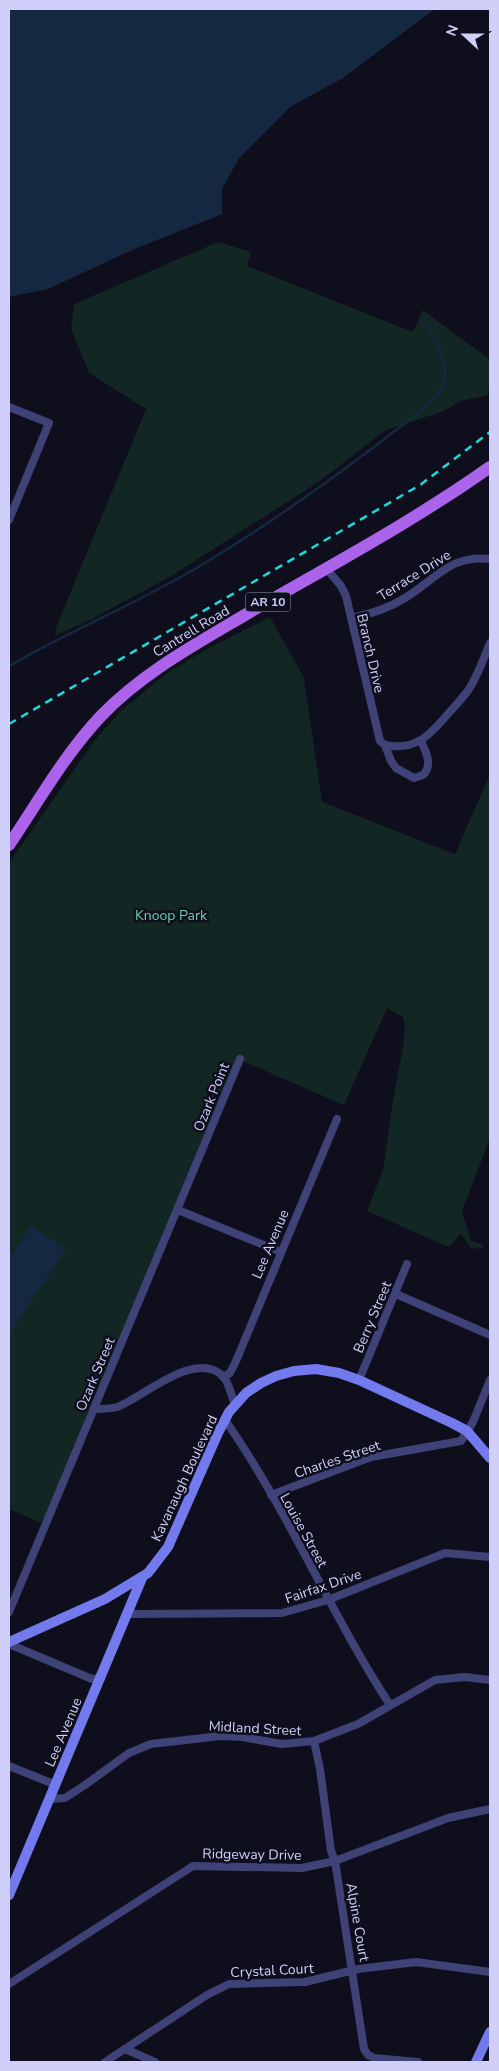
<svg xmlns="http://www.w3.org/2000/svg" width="499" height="2071" viewBox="0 0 499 2071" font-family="'Nunito Sans',sans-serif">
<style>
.green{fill:#122623}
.water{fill:#142941}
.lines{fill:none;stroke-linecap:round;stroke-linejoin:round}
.stream{stroke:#142941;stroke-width:2.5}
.street{stroke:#3e4276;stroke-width:8}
.secondary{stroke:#727aee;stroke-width:10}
.primary{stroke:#ac63ec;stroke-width:12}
.rail{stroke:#1adadb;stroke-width:2.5;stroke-dasharray:8 6;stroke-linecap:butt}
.labels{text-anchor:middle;stroke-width:5;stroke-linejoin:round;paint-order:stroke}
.shield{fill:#0f0e1d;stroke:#9695b7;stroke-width:1}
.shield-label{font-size:12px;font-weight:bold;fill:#d0cff9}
.street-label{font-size:14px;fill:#d0cff9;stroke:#0f0e1d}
.park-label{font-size:14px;fill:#65d0ab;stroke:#0f0e1d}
</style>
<rect width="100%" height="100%" fill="#0f0e1d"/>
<g class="green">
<path d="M218 242 251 252 247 266 413 332 423 310 489 359 490 377 488 395 460 401 444 411 386 430 317 483 168 578 92 619 55 636 57 625 146 409 89 373 71 329 74 304Z"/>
<path d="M270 617 304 678 322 802 455 854 490 774V1138L462 1211 471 1241 484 1245 482 1249 471 1248 461 1234 450 1246H446L367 1211 383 1170 393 1100 403 1047 405 1026 403 1017 387 1008 344 1105 240 1060 49 1526 9 1509V863L94 741 123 709 167 673 205 650Z"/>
</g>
<g class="water">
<path d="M9 9H439L432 11 343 78 290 107 239 158 222 189V214L132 250 48 289 9 297Z"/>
<path d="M31 1226 66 1249 9 1334V1259Z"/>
</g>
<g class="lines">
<path class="stream" d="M9 666C71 630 138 603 200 566 265 527 327 483 387 437 400 426 441 399 444 383 449 361 437 345 428 327"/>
<g class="street">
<path d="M9 407 49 423 9 520"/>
<path d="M326 568 341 586 346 596 380 741 385 745 391 761 396 768 414 778 423 775C433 765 426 752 421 741"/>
<path d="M351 618C371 614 389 608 405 598 436 579 451 554 490 559"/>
<path d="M385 745C415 751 429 736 447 715 454 707 463 698 469 689 478 675 484 658 490 643"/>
<path d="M178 1210 281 1252"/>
<path d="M396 1294 490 1335"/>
<path d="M223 1377 230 1373 236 1361 337 1119"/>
<path d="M359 1380 407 1264"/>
<path d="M94 1409C102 1409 110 1409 117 1407 144 1397 195 1349 223 1376 229 1382 231 1396 235 1404"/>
<path d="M225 1420C288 1510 330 1613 390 1705"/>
<path d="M271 1495 371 1457 461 1441 473 1422 490 1380"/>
<path d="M9 1612 240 1059"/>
<path d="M127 1614 282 1613 328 1600 445 1553 490 1557"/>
<path d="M9 1644 92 1679 101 1678"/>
<path d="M314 1741 320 1769 331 1851 335 1861 364 2049 368 2055 374 2058 418 2062"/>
<path d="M9 1766 56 1785"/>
<path d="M49 1799 65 1798 85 1785 129 1753 151 1744 220 1736 242 1737 282 1744 314 1741 358 1724 435 1680 465 1677 490 1680"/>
<path d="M9 1984 193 1866 302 1868 335 1861 448 1818 490 1809"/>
<path d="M125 2049 155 2062"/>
<path d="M105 2062 207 1995 229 1984 305 1982 358 1969 416 1962 490 1972"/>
</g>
<g class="secondary">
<path d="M9 1642 105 1599 148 1573 168 1547 218 1433 229 1412 246 1393 261 1383 276 1376 294 1371 316 1369 339 1373 359 1380 452 1423 467 1431 490 1458"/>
<path d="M9 1895 142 1578"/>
<path d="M476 2062 490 2032"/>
</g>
<path class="primary" d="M9 845C38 802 65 754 101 716 143 672 198 643 250 612 331 565 414 521 490 467"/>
<path class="rail" d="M9 724 420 485 490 432"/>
</g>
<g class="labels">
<rect class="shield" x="245.5" y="592.5" width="45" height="19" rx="4"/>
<g class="shield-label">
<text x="268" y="606">AR 10</text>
</g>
<g class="street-label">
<text transform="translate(414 575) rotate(-32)" y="5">Terrace Drive</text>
<text transform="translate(191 631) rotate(-31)" y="5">Cantrell Road</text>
<text transform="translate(371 653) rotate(77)" y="5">Branch Drive</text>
<text transform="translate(211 1097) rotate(-68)" y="5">Ozark Point</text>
<text transform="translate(270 1244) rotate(-67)" y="5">Lee Avenue</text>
<text transform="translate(372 1317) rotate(-67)" y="5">Berry Street</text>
<text transform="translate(95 1374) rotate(-67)" y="5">Ozark Street</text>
<text transform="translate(337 1459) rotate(-19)" y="5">Charles Street</text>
<text transform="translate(184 1478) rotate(-65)" y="5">Kavanaugh Boulevard</text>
<text transform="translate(304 1530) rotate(61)" y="5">Louise Street</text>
<text transform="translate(323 1586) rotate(-19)" y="5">Fairfax Drive</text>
<text transform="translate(255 1728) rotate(3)" y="5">Midland Street</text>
<text transform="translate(63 1732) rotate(-67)" y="5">Lee Avenue</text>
<text transform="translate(252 1854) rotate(1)" y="5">Ridgeway Drive</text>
<text transform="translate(358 1922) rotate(80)" y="5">Alpine Court</text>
<text transform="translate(272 1970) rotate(-3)" y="5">Crystal Court</text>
</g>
<g class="park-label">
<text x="171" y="920">Knoop Park</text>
</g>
</g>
<rect width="499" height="2071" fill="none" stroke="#d0cff9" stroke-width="20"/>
<g transform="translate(464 35) rotate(291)" stroke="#0f0e1d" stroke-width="4" paint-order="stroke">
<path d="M0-4L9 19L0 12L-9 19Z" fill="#d0cff9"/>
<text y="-8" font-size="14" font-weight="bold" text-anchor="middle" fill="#d0cff9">N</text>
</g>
</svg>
